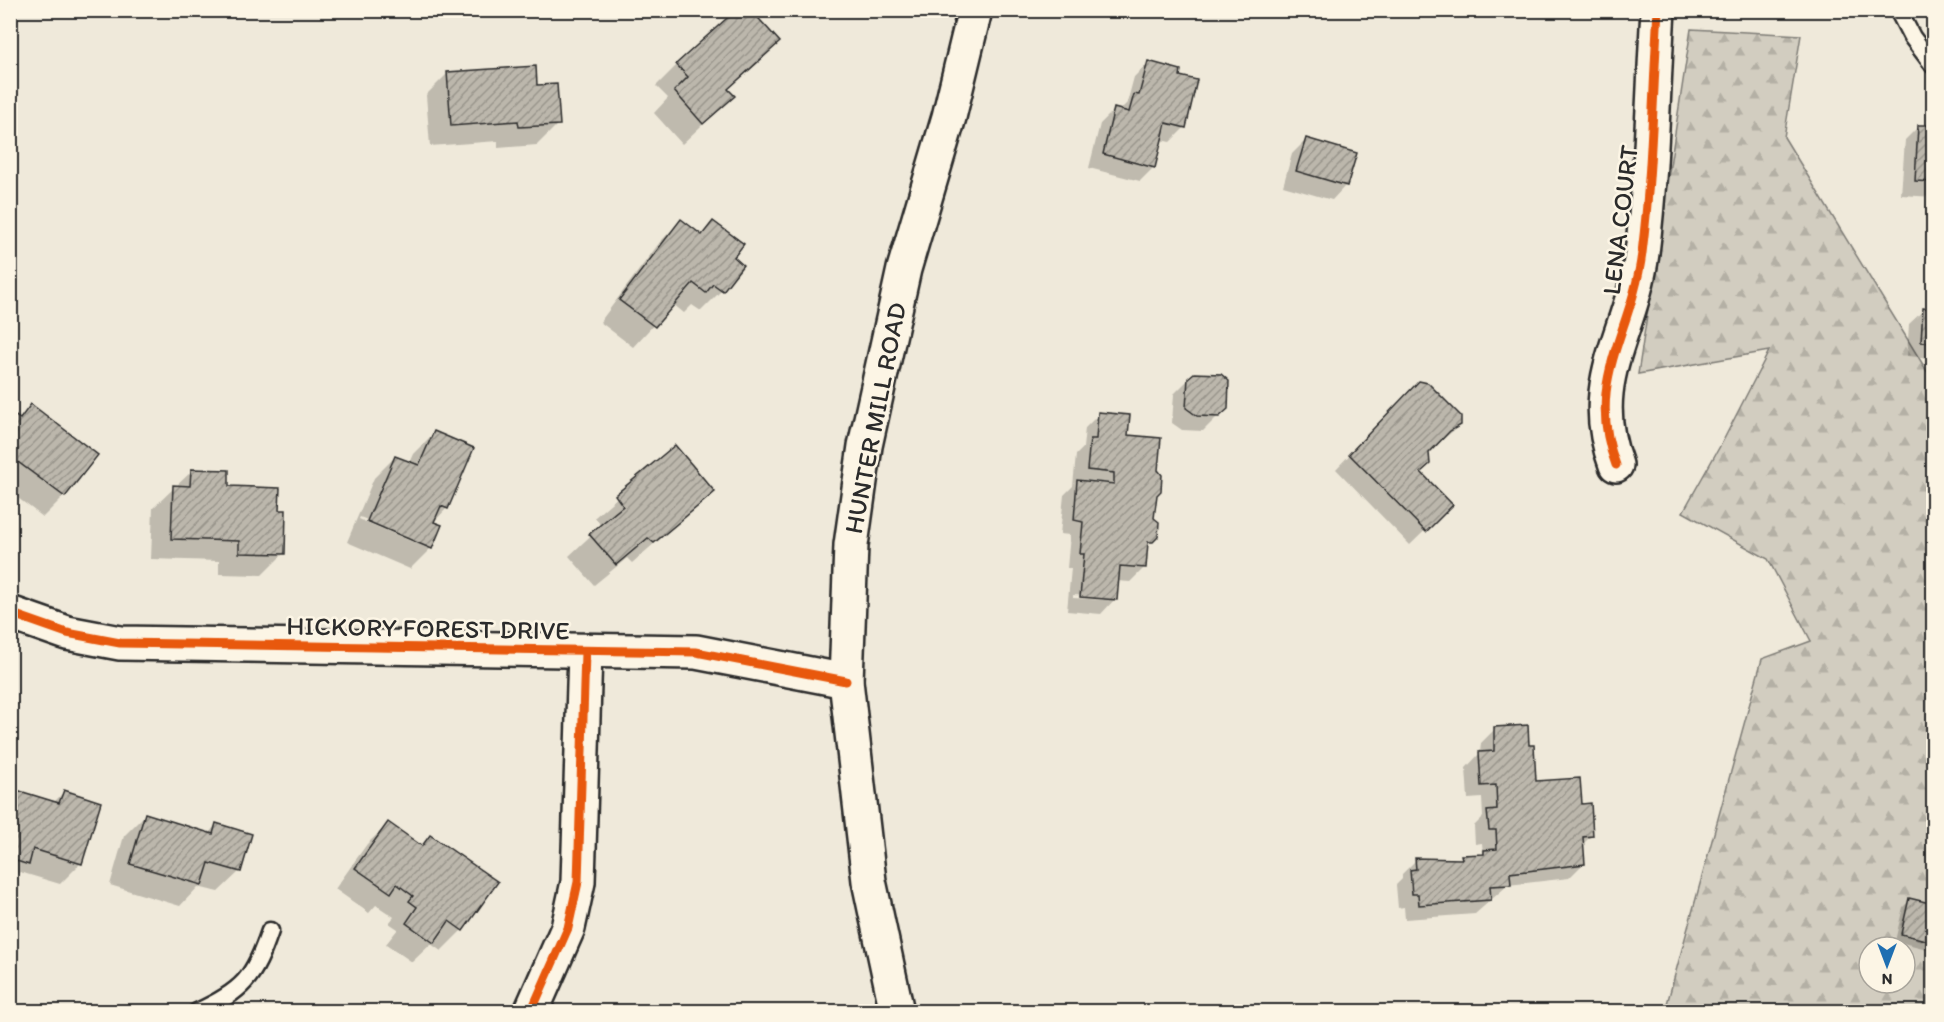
<svg xmlns="http://www.w3.org/2000/svg" width="1944" height="1022" viewBox="0 0 1944 1022" font-family="Itim,sans-serif">
<style>
.forest{fill:url(#forest-firs);stroke:#7e7c76;stroke-width:1.5;fill-rule:evenodd}
.shadow{fill:#0003;fill-rule:evenodd}
.building{fill:url(#building-hatch);stroke:#2b2b2b;stroke-width:1.5}
.lines{fill:none;stroke-linecap:round;stroke-linejoin:round}
.service-casing{stroke:#2b2b2b;stroke-width:21}
.minor-casing{stroke:#2b2b2b;stroke-width:38}
.primary-casing{stroke:#2b2b2b;stroke-width:38}
.service{stroke:#fcf5e5;stroke-width:16}
.minor{stroke:#fcf5e5;stroke-width:33}
.primary{stroke:#fcf5e5;stroke-width:33}
.cycleway-casing{stroke:#fcf5e5;stroke-width:13}
.cycleway{stroke:#e8590c;stroke-width:9}
.labels{text-anchor:middle;stroke-width:5;stroke-linejoin:round;paint-order:stroke}
.street-label{font-size:26px;fill:#2b2b2b;stroke:#fcf5e5}
</style>
<defs>
<pattern id="forest-firs" width="22" height="20" patternUnits="userSpaceOnUse" patternTransform="scale(1.5)"><rect width="22" height="20" fill="#d2cdc0"/><path d="M5 1l3.5 6h-7zM16 11l3.5 6h-7z" fill="#b4b0a5"/></pattern>
<pattern id="building-hatch" width="6" height="6" patternUnits="userSpaceOnUse" patternTransform="scale(1.5)"><rect width="6" height="6" fill="#bcb7ac"/><path d="M-1 1l2-2M0 6l6-6M5 7l2-2" fill="none" stroke="#99958c"/></pattern>
</defs>
<rect width="100%" height="100%" fill="#efe9da"/>
<filter id="ink" filterUnits="userSpaceOnUse"><feTurbulence type="fractalNoise" baseFrequency=".0167" numOctaves="2"/><feDisplacementMap in="SourceGraphic" scale="12" xChannelSelector="R" yChannelSelector="G"/><feConvolveMatrix kernelMatrix="1 2 1 2 8 2 1 2 1" color-interpolation-filters="sRGB"/></filter>
<g filter="url(#ink)">
<path class="forest" d="M1691 29 1801 35 1784 137 1933 381V1011H1665L1762 659 1811 641 1768 559 1683 512 1724 439 1769 351 1638 374ZM1869 947H1905V983H1869Z"/>
<g class="shadow">
<path d="M1148 63 1196 82 1184 128 1170 142 1161 140 1154 167 1140 181 1089 168 1100 124 1114 110H1120L1127 103 1134 77Z"/>
<path d="M677 65 727 90 733 96 682 144 654 113 668 98 656 86Z"/>
<path d="M447 74 536 87 558 124 537 145 498 148V141L430 146 426 95Z"/>
<path d="M1919 126 1934 127V197L1901 195 1905 140Z"/>
<path d="M1306 140 1346 185 1332 200 1283 186 1292 154Z"/>
<path d="M681 221 700 236 713 223 731 258 741 265 722 290 701 311 692 305 684 313 673 304 633 347 600 322 660 242Z"/>
<path d="M1924 310H1934V373H1929L1930 358 1907 356 1909 324Z"/>
<path d="M1189 379 1226 408 1203 431 1182 430 1172 423 1174 394Z"/>
<path d="M1405 397 1460 425 1428 452 1420 473 1451 505 1410 545 1336 469Z"/>
<path d="M31 406 64 496 43 517 10 492V414L18 420Z"/>
<path d="M1099 414 1126 436 1155 494 1153 518 1156 536 1146 547 1144 568 1130 582 1117 581 1115 599 1101 614 1067 611 1071 568H1067L1070 535 1060 534 1064 495 1073 486 1076 455 1083 448 1085 428ZM1073 595 1104 597V600L1073 598Z"/>
<path d="M434 433 447 508 433 523 431 548 410 569 347 542 374 478 395 457 409 463 413 454ZM360 517 415 540V543L359 519Z"/>
<path d="M675 447 713 492 632 563 627 558 594 585 569 556 601 526 595 517Z"/>
<path d="M192 471 278 512 283 554 262 575 219 574V561L151 559 153 508Z"/>
<path d="M1495 729 1528 747 1534 783 1581 805 1591 836 1582 845 1583 864 1569 878 1508 885 1475 914 1405 919 1404 907 1398 908 1396 885 1402 879V874L1416 860H1459L1462 857 1480 856 1483 853 1482 843 1475 844 1474 826 1483 817 1482 798 1468 799 1466 768 1480 753 1481 743Z"/>
<path d="M10 790 53 803 64 792 81 863 60 884 20 872 10 881Z"/>
<path d="M145 815 208 834 216 825 239 872 218 892 198 887 180 906 110 885 124 836Z"/>
<path d="M388 824 420 846 430 837 496 882 462 930 441 951 431 944 412 962 386 944 398 929 389 923 394 917 376 905 369 913 335 889 367 844Z"/>
<path d="M1910 900 1925 916 1934 918V947L1931 950 1895 941 1903 907Z"/>
</g>
<g class="building">
<path d="M736 10H751L780 42 728 89 735 96 703 124 674 91 688 77 676 64Z"/>
<path d="M1148 61 1181 70 1180 76 1197 80 1186 128 1166 123 1155 168 1103 154 1114 108 1129 112 1134 94 1139 95Z"/>
<path d="M536 66 537 85 557 84 560 125 519 127 518 121 451 126 447 72Z"/>
<path d="M1918 125H1934V182L1915 181Z"/>
<path d="M1306 138 1357 153 1347 186 1296 171Z"/>
<path d="M681 219 702 235 713 221 744 244 734 257 743 265 723 291 713 284 706 293 693 283 655 327 619 300Z"/>
<path d="M1923 308 1934 309V343L1921 342Z"/>
<path d="M1194 373 1221 374 1229 381 1228 409 1219 417 1197 416 1186 408 1188 378Z"/>
<path d="M1419 381 1428 383 1461 416V425L1450 431 1429 453 1430 464 1421 472 1453 505 1426 532 1349 454Z"/>
<path d="M31 404 98 455 65 497 10 456V412L20 419Z"/>
<path d="M1098 412 1130 415 1128 435 1161 438 1158 470 1162 475 1161 491 1157 495 1154 518 1159 522 1158 537 1153 542H1148L1146 568 1120 566 1117 600 1080 597 1084 554H1080L1083 522 1074 520 1077 480 1114 484V473L1087 470 1090 439H1096Z"/>
<path d="M434 431 474 448 448 509 441 506 434 522 442 525 432 549 367 521 395 456 419 465Z"/>
<path d="M675 445 715 492 654 543 648 538 616 565 589 534 623 506 615 495Z"/>
<path d="M191 469 229 470V486L280 488 279 510H286L285 554 239 553V541L171 539 173 485 190 486Z"/>
<path d="M1528 725 1529 745H1534L1536 781 1580 778 1582 804 1591 803 1593 836 1583 837 1585 864 1510 873 1511 885 1490 886 1491 900 1419 905 1418 894H1412L1410 870 1416 869 1415 858 1462 859 1461 855 1484 854V850L1497 849 1496 830H1489L1487 811 1497 810 1496 785 1481 786 1479 752 1494 751V727Z"/>
<path d="M10 788 59 803 64 790 101 802 82 864 33 849 29 865 10 859Z"/>
<path d="M145 813 213 834 216 823 252 834 241 872 209 863 202 885 130 864Z"/>
<path d="M388 822 422 846 430 835 498 882 463 931 449 921 434 943 406 923 417 907 409 901 413 896 397 884 391 893 355 868Z"/>
<path d="M1909 898 1930 903 1927 915 1934 916V942L1901 934Z"/>
</g>
<g class="lines">
<defs>
<g id="service">
<path d="M1898 10 1912 37 1934 66"/>
<path d="M197 1012C243 991 254 978 270 931"/>
</g>
<g id="minor">
<path d="M1616 465C1584 380 1632 334 1642 253 1652 172 1653 91 1658 10"/>
<path d="M10 613 67 633 120 643 696 652 846 681"/>
<path d="M531 1012 568 928 578 882 585 652"/>
</g>
<path id="primary" d="M897 1012 869 881 846 681 851 545 865 446 904 269 949 117 975 10"/>
</defs>
<use href="#service" class="service-casing"/>
<use href="#minor" class="minor-casing"/>
<use href="#primary" class="primary-casing"/>
<use href="#service" class="service"/>
<use href="#minor" class="minor"/>
<use href="#primary" class="primary"/>
<defs>
<g id="cycleway">
<path d="M1616 465C1584 380 1632 334 1642 253 1652 172 1653 91 1658 10"/>
<path d="M10 613 67 633 120 643 696 652 846 681"/>
<path d="M531 1012 568 928 578 882 585 652"/>
</g>
</defs>
<use href="#cycleway" class="cycleway-casing"/>
<use href="#cycleway" class="cycleway"/>
</g>
</g>
<g class="labels">
<g class="street-label">
<text transform="translate(1620 220) rotate(-83)" y="9">LENA COURT</text>
<text transform="translate(875 418) rotate(-79)" y="9">HUNTER MILL ROAD</text>
<text transform="translate(428 628) rotate(1)" y="9">HICKORY FOREST DRIVE</text>
</g>
</g>
<rect width="1944" height="1022" fill="none" stroke="#fcf5e5" stroke-width="36"/>
<rect x="18" y="18" width="1908" height="986" fill="none" stroke="#2b2b2b" stroke-width="2" filter="url(#ink)"/>
<g transform="translate(1887 965) rotate(180)"><circle r="28" fill="#fcf5e5" stroke="#a8a49b" stroke-width="1.5"/>
<path d="M0-4.5L10 22L0 15L-10 22Z" fill="#1f6fb2"/>
<text y="-9" font-size="16" font-weight="bold" text-anchor="middle" fill="#2b2b2b">N</text>
</g>
</svg>
